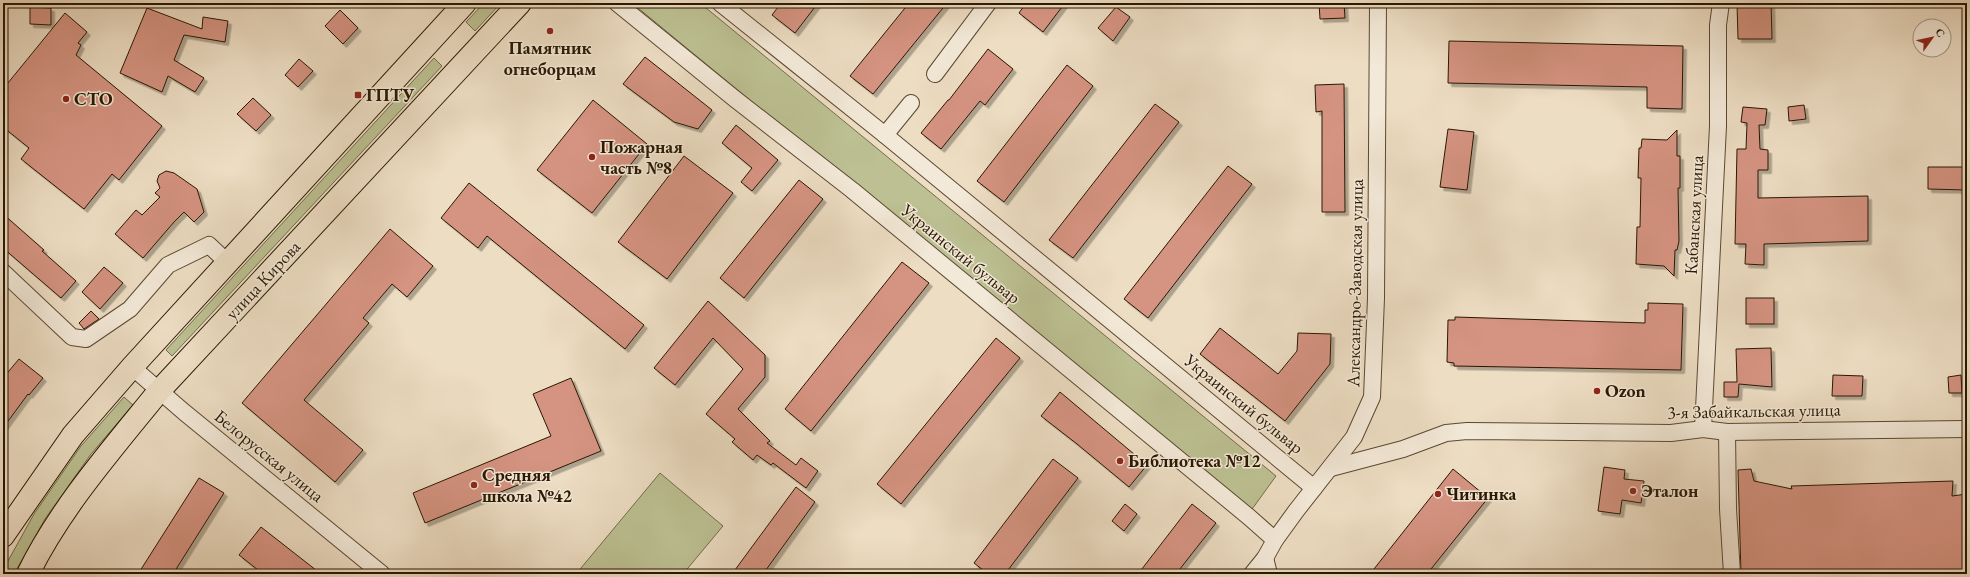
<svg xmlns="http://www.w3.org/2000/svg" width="1970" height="577" viewBox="0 0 1970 577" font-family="'EB Garamond',serif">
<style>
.green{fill:#bcc092;stroke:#726c4a}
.building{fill:#d59381;stroke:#291701;filter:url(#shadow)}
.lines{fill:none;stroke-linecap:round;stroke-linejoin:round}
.street-casing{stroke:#5a4832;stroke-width:18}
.primary-casing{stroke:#291701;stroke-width:24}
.street{stroke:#f3e9d8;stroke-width:16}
.primary{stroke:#edddc3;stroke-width:22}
.poi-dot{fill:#8f2418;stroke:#f3e9d8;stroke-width:1.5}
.labels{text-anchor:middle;stroke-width:3;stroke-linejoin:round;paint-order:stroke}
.poi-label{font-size:18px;font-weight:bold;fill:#291701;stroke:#f3e9d8;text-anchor:start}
.street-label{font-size:18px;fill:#291701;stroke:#f3e9d8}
</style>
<defs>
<filter id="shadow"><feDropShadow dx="3.5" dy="3.5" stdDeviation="0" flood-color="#0004"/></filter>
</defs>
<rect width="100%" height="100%" fill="#edddc3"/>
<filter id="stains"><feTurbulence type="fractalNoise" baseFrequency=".005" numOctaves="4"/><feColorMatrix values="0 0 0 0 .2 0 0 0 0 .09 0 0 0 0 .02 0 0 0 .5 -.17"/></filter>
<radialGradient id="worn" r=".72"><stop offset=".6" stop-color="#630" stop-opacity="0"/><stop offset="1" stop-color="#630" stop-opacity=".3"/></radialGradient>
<g class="green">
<path d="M484 3H501L475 31 466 22Z"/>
<path d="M632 3H700L1276 476 1250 512Z"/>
<path d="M434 58 442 66 172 356 166 350Z"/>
<path d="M124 397 133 405 91 454 45 519 14 574H3V570L34 514 81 446Z"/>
<path d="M660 473 723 526 683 574H576Z"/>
</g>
<g class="building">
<path d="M781 3H818L795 33 772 15Z"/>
<path d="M909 3H947L873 94 850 76Z"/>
<path d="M1026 3H1065L1043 32 1019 13Z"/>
<path d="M1319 3H1344L1345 18 1320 19Z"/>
<path d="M1737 3H1771L1772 39H1738Z"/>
<path d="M30 7 51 8V25L30 24Z"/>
<path d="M1116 7 1130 17 1113 41 1098 28Z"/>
<path d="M147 8 202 29 203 17 228 21 225 42 184 35 174 60 204 78 195 92 168 76 162 92 120 73Z"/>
<path d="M340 10 358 28 343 44 325 26Z"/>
<path d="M65 13 87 32 78 43 81 45 76 55 162 126 119 180 112 174 84 209 21 159 29 148 3 127V89Z"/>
<path d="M1449 41 1683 46 1682 109 1647 108V87L1448 83Z"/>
<path d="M988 49 1013 69 985 105 980 101 941 149 921 133 948 100H949Z"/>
<path d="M645 57 712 110 698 129 674 122 623 84Z"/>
<path d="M299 59 313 71 298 87 285 75Z"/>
<path d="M1067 65 1093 86 1004 202 977 181Z"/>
<path d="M1344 84 1345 212H1322V111L1316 112 1315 85Z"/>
<path d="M253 98 271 115 256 131 237 114Z"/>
<path d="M593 100 647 144 592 213 537 170Z"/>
<path d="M1155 104 1179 122 1073 258 1049 240Z"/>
<path d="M1804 105 1806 119 1789 121 1788 107Z"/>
<path d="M1743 107 1767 109 1765 125H1759L1760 149 1768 150V170H1758V198L1868 196V241L1764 244V265L1745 264 1746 244H1735L1737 149H1746L1747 123 1741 122Z"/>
<path d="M736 125 778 160 752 191 741 182 752 168 722 143Z"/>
<path d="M1448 129 1474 132 1467 190 1440 187Z"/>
<path d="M1677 130V156H1680V188H1678L1679 241 1677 250H1675L1674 276 1664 266 1636 264 1637 227H1640L1641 178H1638L1639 148H1641L1642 139 1667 140Z"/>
<path d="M684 156 733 193 667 279 618 242Z"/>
<path d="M1228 166 1252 184 1148 318 1124 299Z"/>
<path d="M1928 167H1967V190L1928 189Z"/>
<path d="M166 171 174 173 197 189 204 212 194 222 184 212 174 222 143 258 115 234 136 210 142 215 160 197 155 193 160 188 157 181 159 175Z"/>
<path d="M799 180 823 199 744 298 720 278Z"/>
<path d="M469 183 644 325 625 349 487 236 478 248 441 218Z"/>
<path d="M3 214 44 250 42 251 76 281 61 298 3 248Z"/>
<path d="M390 229 433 266 407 297 392 284 363 318 369 323 304 400 363 450 335 482 242 403Z"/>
<path d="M902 262 929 283 811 431 785 409Z"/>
<path d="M104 267 123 283 100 309 82 292Z"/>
<rect x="1746" y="298" width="28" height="26"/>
<path d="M708 301 765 355V377L738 409 770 441 767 443 796 465 801 458 818 471 806 488 773 463 771 465 757 455 753 460 732 442 735 439 706 414 743 369 713 338 675 385 654 368Z"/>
<path d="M1648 303 1683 304 1681 370 1454 366V363L1447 362 1448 320H1455V317L1645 323V310H1648Z"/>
<path d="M91 311 99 319 84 329 79 323Z"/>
<path d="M1220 328 1278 374 1297 351 1298 333 1331 334 1330 364 1285 421 1200 354Z"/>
<path d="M996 338 1020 358 901 504 877 484Z"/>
<path d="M1771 348 1772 387 1739 384 1738 397H1724V382H1737L1736 349Z"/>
<path d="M19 359 43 378 29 395 28 394 3 428V378Z"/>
<path d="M1833 375 1863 376 1862 396H1832Z"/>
<path d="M1961 375 1962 393H1949L1948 377Z"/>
<path d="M571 378 601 451 425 523 413 493 551 436 533 394Z"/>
<path d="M1060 392 1147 465 1129 487 1077 444 1041 416Z"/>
<path d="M1053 459 1078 478 1005 574H988L974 563Z"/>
<path d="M1604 467 1625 470 1624 479 1644 481 1641 503 1622 500 1620 514 1598 511Z"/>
<path d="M1453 469 1488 498 1427 574H1370Z"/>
<path d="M1751 469 1754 481 1792 489 1791 486 1953 481 1952 496 1967 494V574H1741L1738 470Z"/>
<path d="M199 478 224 493 173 574H138Z"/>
<path d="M796 487 815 502 763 574H732Z"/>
<path d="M1125 504 1137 514 1124 531 1112 521Z"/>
<path d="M1192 504 1216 523 1176 574H1138Z"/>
<path d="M261 527 321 574H263L239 555Z"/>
</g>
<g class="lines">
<defs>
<g id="street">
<path d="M617 3 735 99 852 190 1249 517 1275 540"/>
<path d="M720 3 885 135 1314 488"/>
<path d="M935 74 988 3"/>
<path d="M885 135 911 103"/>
<path d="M3 272 72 337 86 339 130 309 168 265 209 245 227 262"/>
<path d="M132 367 184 412 382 574"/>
<path d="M1703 429 1718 126V25L1721 3"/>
<path d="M1727 432 1728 509 1732 574"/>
<path d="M1331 468 1403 449 1446 433 1467 431 1671 433 1703 429 1727 432 1967 429"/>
<path d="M1265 558 1269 574"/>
<path d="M1252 574 1265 558 1275 540 1296 511 1354 437 1372 397 1376 298 1378 3"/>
</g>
<g id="primary">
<path d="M3 536 73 435 132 367 465 3"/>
<path d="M28 574C60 508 113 448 159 391L520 3"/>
</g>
</defs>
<use href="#street" class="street-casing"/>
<use href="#primary" class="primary-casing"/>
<use href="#street" class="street"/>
<use href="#primary" class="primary"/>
</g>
<g class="poi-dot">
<circle cx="550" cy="31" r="4"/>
<rect x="354" y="91" width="8" height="8" rx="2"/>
<circle cx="66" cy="99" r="4"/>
<circle cx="592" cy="157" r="4"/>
<circle cx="1597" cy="391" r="4"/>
<circle cx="1120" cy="461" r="4"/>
<circle cx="474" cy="485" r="4"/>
<circle cx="1633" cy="491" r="4"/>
<circle cx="1438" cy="494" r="4"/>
</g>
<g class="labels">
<g class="poi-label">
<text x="550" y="54" text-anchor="middle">Памятник<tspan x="550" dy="21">огнеборцам</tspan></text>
<text x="366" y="101">ГПТУ</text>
<text x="74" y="105">СТО</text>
<text x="600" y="153">Пожарная<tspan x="600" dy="21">часть №8</tspan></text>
<text x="1605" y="397">Ozon</text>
<text x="1128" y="467">Библиотека №12</text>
<text x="482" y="481">Средняя<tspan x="482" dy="21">школа №42</tspan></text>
<text x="1641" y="497">Эталон</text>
<text x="1446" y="500">Читинка</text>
</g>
<g class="street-label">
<text transform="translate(1694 215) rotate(-87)" y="6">Кабанская улица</text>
<text transform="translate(961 254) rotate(39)" y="6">Украинский бульвар</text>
<text transform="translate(263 280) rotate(-47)" y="6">улица Кирова</text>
<text transform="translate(1355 283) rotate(-89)" y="6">Александро-Заводская улица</text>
<text transform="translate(1244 404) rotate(39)" y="6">Украинский бульвар</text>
<text transform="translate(1754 411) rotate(-1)" y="6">3-я Забайкальская улица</text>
<text transform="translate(269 456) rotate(39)" y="6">Белорусская улица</text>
</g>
</g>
<rect width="1970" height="577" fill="none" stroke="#edddc3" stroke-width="16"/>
<rect x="4" y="4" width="1962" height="569" fill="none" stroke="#291701" stroke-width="2"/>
<rect x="8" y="8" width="1954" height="561" fill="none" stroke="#291701"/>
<g transform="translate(1932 38) rotate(57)"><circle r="19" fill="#f3e9d8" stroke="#a29582"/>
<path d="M0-3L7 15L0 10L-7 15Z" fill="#8f2418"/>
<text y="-6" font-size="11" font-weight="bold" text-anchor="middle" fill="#291701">С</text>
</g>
<rect width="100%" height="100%" filter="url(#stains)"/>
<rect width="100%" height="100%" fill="url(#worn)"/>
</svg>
